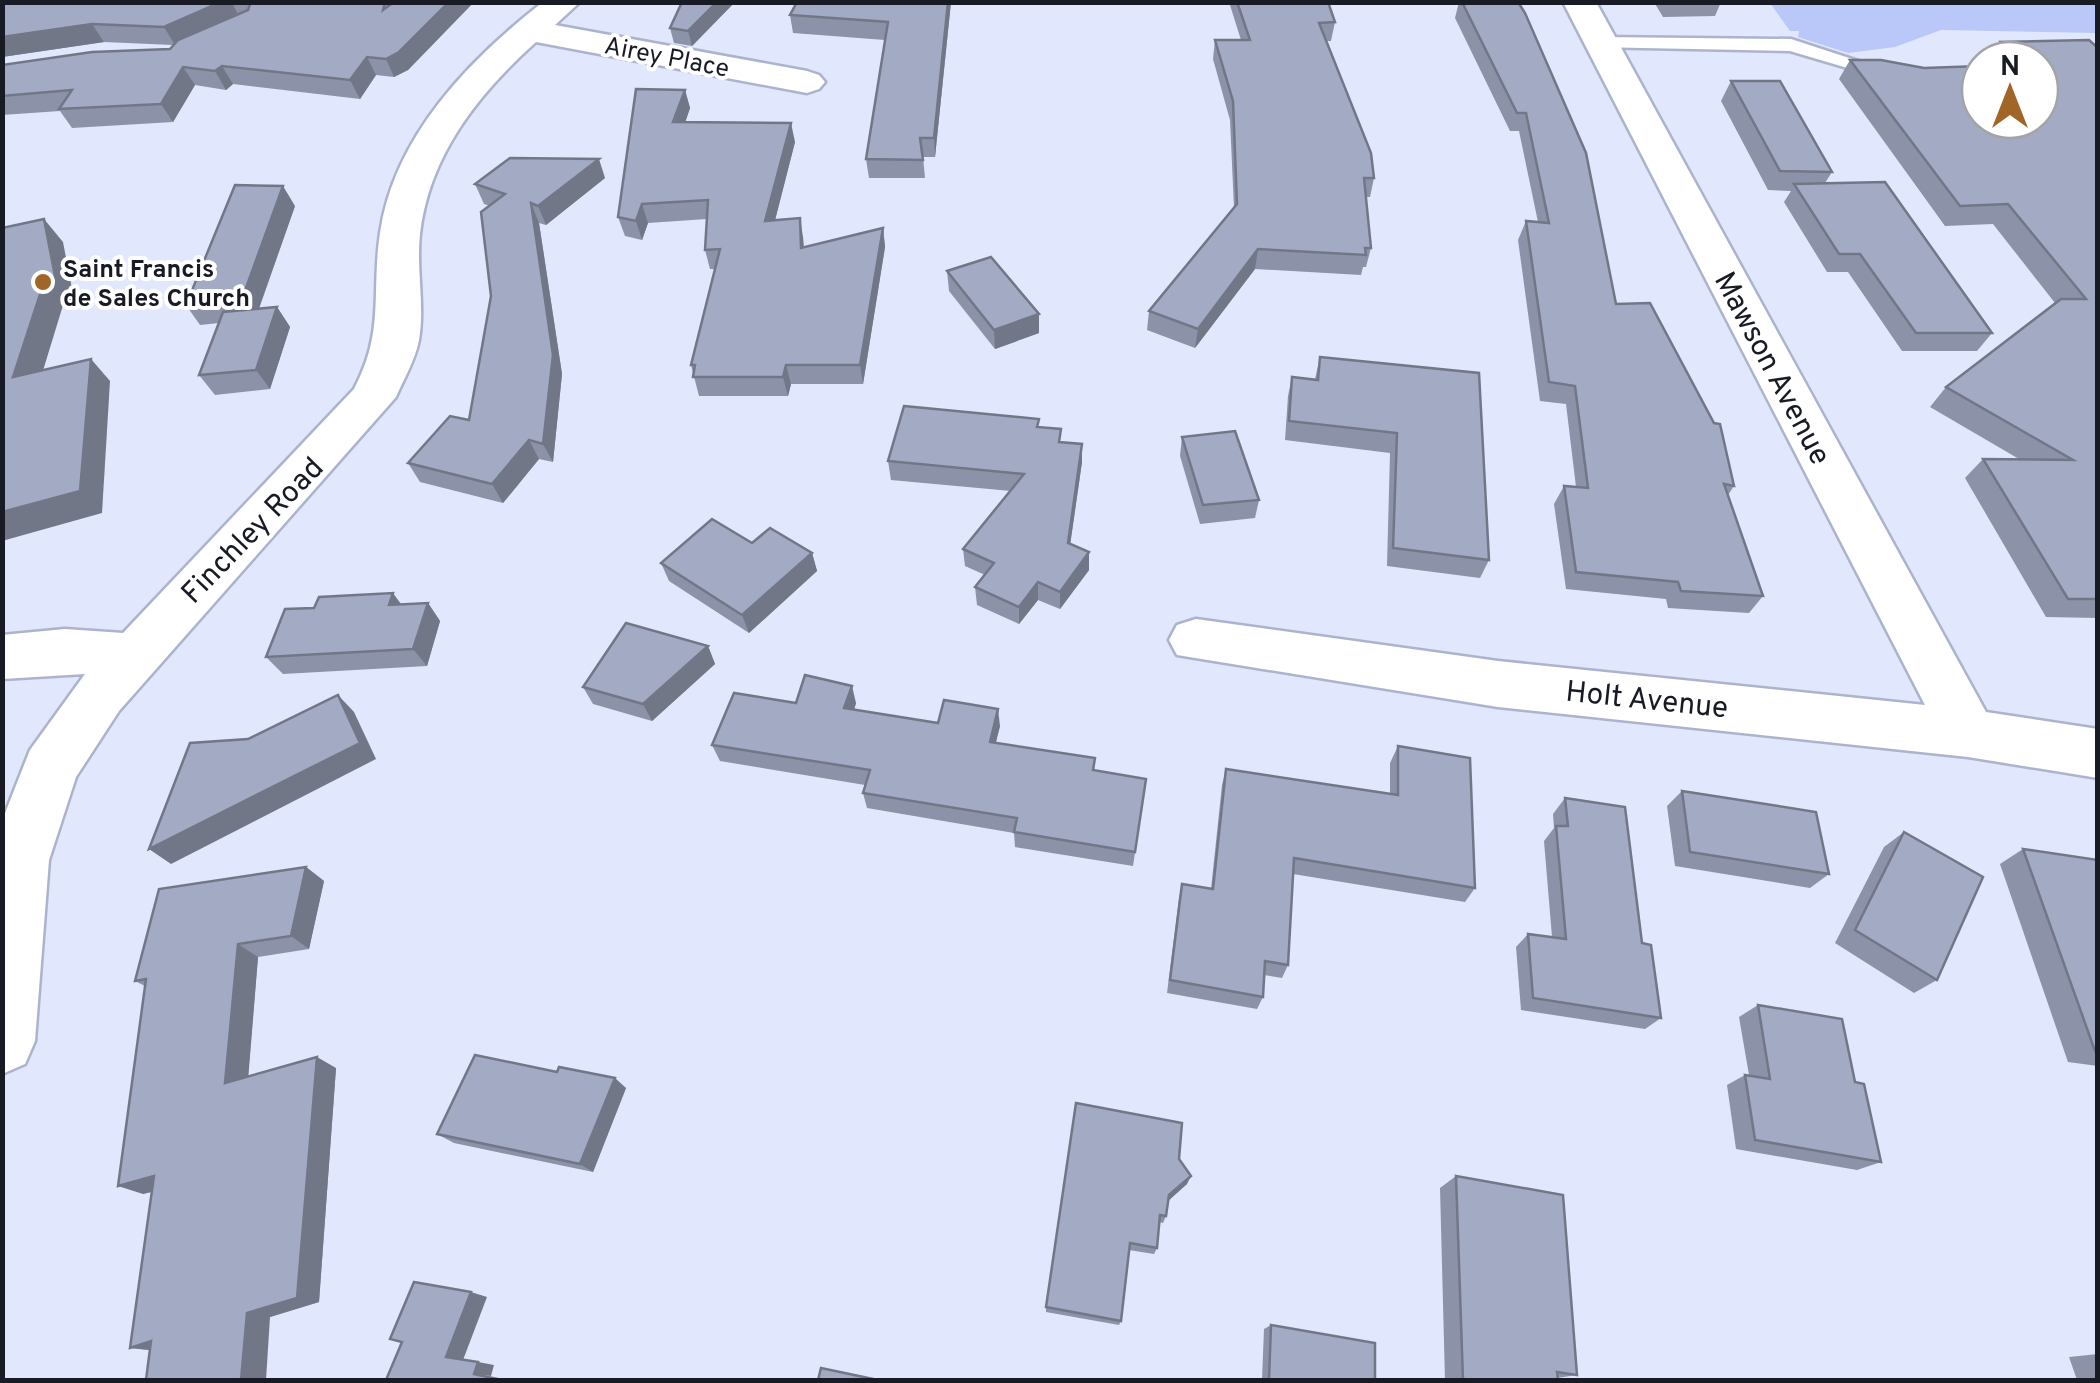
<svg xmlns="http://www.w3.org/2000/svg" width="2100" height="1383" viewBox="0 0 2100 1383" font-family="Overpass,sans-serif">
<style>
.green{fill:#b9c7f9}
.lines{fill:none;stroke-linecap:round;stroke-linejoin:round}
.service-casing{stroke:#acb4cd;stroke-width:5}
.minor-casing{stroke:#acb4cd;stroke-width:5}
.service{fill:#fff;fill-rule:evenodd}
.minor{fill:#fff;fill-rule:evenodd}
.wall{fill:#8c92a8}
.shaded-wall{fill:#727788}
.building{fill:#a3aac3;stroke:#727788;stroke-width:2.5}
.poi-dot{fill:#a16527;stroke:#fff;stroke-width:4}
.labels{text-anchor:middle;stroke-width:8;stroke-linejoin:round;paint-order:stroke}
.far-street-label{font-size:25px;fill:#181b24;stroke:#fff}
.far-poi-label{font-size:25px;font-weight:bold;fill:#181b24;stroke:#fff;text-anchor:start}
.street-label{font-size:30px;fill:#181b24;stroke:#fff}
</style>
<rect width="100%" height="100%" fill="#e1e7fc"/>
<path class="green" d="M1770 3H2097V33L1941 30 1895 47 1848 53 1798 37 1799 31H1790Z"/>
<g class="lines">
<defs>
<path id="service" d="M1600 37 1791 39 1898 74 1888 80 1790 51 1593 47 1591 43Z"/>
<g id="minor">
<path d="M543 2H580L555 25 807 71 819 75 825 82 819 89 807 93 536 42C479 93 429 155 420 234 416 269 425 305 419 340 415 361 404 378 396 397L119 711 76 777 49 860 35 1041 25 1064 2 1074V821L30 750 85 674 2 679V635L65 629 123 633 354 389C385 331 371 293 380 233 394 136 470 59 543 2Z"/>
<path d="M1563 2H1596L1986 712 2098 729V778L1968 757 1498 707 1177 655 1169 640 1177 625 1196 619 1498 661 1925 705Z"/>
</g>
</defs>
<use href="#service" class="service-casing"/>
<use href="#minor" class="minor-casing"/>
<use href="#service" class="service"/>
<use href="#minor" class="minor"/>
</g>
<g class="wall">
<path d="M2 2H474L408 70 394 77 376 75 360 99 233 84 226 90 195 85 173 122 72 128 60 111 2 115V65L170 49 173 45 104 42 2 57Z"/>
<path d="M682 2H735L692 46 674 43 670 28Z"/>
<path d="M797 2H951L935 157H923L925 178H869L866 159 885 40 793 33 790 15Z"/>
<path d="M1229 2H1328L1335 22 1331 41H1326L1374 178 1370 197H1366L1371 248 1366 267H1363L1361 275 1255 269 1195 348 1147 330 1149 311 1234 208 1230 120 1213 59 1215 40H1241Z"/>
<path d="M1459 2H1518L1616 304 1734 486 1728 495 1763 596 1749 613 1668 608 1666 599 1566 589 1554 504 1564 486 1576 487 1566 404 1540 401 1518 240 1526 221 1538 222 1519 131H1510L1455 18Z"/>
<path d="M1654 2H1721L1715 16 1663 17Z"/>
<path d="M2001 42 2098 48V618L2046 617 1965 478 1983 459H2019L1930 407 1946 387 2055 303 1993 224 1945 226 1839 79 1850 60 1980 120 2040 60H1989Z"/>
<path d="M1731 81 1832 172 1825 183 1992 333 1977 351H1902L1848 272H1827L1784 202 1791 191 1768 190 1721 101Z"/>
<path d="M685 90 690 108 685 122 795 142 775 220 803 237 804 247 883 228 885 247 863 384H791L788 396H699L691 365 715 269H710L705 250 707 219 648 223 642 240 625 236 618 217Z"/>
<path d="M605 178 546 225 539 223 562 374 553 462 539 459 503 503 420 482 408 463 469 420 491 296 490 206 484 204 475 184Z"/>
<path d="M295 206 259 309 277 307 290 327 270 389 215 395 199 375 219 323 200 325 186 305Z"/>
<path d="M947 271 1039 333 995 349 949 291Z"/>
<path d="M1320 357 1479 373 1489 560 1480 578 1387 566 1390 453 1285 440 1288 396 1292 377 1315 379Z"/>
<path d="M1039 427 1061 442 1082 444V462L1070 544 1089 570 1060 609 1038 600 1019 624 977 605 975 587 985 575 965 566 963 549 1011 491 891 480 888 461Z"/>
<path d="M1182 437 1259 500 1255 518 1200 524 1180 456Z"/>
<path d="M752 543 812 553 817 571 749 633 669 581 661 563Z"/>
<path d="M428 603 440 621 427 666 283 674 266 657 314 608Z"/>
<path d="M708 646 715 664 652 721 593 704 583 687Z"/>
<path d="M796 703H856L854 710 938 723 1000 726 995 743 1095 758 1094 771 1146 779 1133 866 1015 847 1014 833 867 808 863 793 865 785 720 761 712 745Z"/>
<path d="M1398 746 1475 888 1465 902 1293 874 1288 965 1282 978 1264 975 1263 997 1257 1009 1167 993 1179 898 1182 884 1211 889 1222 785 1226 769 1390 794V763Z"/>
<path d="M1682 791 1829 874 1810 888 1675 866 1667 806Z"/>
<path d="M1565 798 1642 943 1661 1018 1645 1029 1521 1010 1516 947 1528 934 1552 937 1544 841 1554 828 1553 814Z"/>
<path d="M1904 832 1937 980 1914 993 1835 943 1884 847Z"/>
<path d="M2023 849 2098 860V1066L2068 1062 2000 864Z"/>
<path d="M306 867 324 881 309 949 258 957 248 1076 336 1068 319 1302 270 1317 150 1350 130 1348 152 1192 143 1194 145 986 135 981Z"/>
<path d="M1758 1005 1855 1082 1881 1162 1857 1170 1736 1149 1727 1085 1745 1075H1749L1739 1017Z"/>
<path d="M626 1088 593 1172 454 1143 437 1134Z"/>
<path d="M1179 1159 1187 1184 1168 1200 1166 1216 1163 1223 1159 1222 1157 1248 1154 1254 1129 1250 1121 1321 1119 1325 1046 1312V1307Z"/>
<path d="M1456 1176 1577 1375 1557 1378 1558 1380H1445L1440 1188Z"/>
<path d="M1271 1325 1375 1380H1262L1264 1329Z"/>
<path d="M2098 1354V1380H2077L2069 1357Z"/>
</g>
<g class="shaded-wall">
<path d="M221 2H232L239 17 175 45 164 27Z"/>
<path d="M449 2H474L408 70 394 77 386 59Z"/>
<path d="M717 2H735L692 46 688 31Z"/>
<path d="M948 2H951L935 157 934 138Z"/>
<path d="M92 24 104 42 2 57V37Z"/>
<path d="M367 57 376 75 360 99 350 80Z"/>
<path d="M222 66 233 84 226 90 215 71Z"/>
<path d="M183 67 195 85 173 122 161 104Z"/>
<path d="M685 90 690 108 679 141 673 122Z"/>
<path d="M791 123 795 142 770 240 765 221Z"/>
<path d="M599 159 605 178 546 225 538 206Z"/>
<path d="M283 186 295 206 255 319 242 299Z"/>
<path d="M531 203 539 223 562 374 553 462 543 444Z"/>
<path d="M642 204 648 223 642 240 636 221Z"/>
<path d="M800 218 803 237 804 267 801 248Z"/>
<path d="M44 219 63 242 74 299 64 302 34 400 13 377Z"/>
<path d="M883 228 885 247 863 384 860 365Z"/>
<path d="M1258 249 1255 269 1195 348 1198 329Z"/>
<path d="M277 307 290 327 270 389 256 370Z"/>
<path d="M1039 314V333L995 349 994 330Z"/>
<path d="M91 359 110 381 102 513 2 541V512Z"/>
<path d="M786 365 791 384 788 396 783 377Z"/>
<path d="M529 440 539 459 503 503 492 484Z"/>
<path d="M1082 444V462L1068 560V543Z"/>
<path d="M1089 552V570L1060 609V592Z"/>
<path d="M812 553 817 571 749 633 742 615Z"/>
<path d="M1038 582V600L1019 624V607Z"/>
<path d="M393 593 406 611 389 605Z"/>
<path d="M428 603 440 621 427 666 413 649Z"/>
<path d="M708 646 715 664 652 721 643 704Z"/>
<path d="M852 686 856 703 849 725 844 708Z"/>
<path d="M338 695 354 712 376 759 171 864 149 849Z"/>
<path d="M998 709 1000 726 992 759 990 742Z"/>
<path d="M306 867 324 881 309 949 291 936Z"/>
<path d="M238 944 258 957 247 1093 225 1083Z"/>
<path d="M317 1057 336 1068 319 1302 270 1317 266 1380H241L247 1313Z"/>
<path d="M615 1078 626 1088 593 1172 580 1164Z"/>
<path d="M154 1176 179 1184 143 1194 118 1186Z"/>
<path d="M1191 1176 1187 1184 1166 1203 1169 1195Z"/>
<path d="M471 1292 487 1297 463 1360 446 1357Z"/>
<path d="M151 1341 158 1351 130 1348Z"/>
<path d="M478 1362 494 1365 491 1376 474 1374Z"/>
</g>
<g class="building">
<path d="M2 2H221L164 27 92 24 2 37Z"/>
<path d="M243 2H385L383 10 394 2H449L399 52 386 59 367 57 350 80 222 66 215 71 183 67 161 104 59 109 72 90 2 96V65L92 52 170 49 178 40 248 10 250 4Z"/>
<path d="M682 2H717L688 31 670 28Z"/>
<path d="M797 2H948L934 138H920L923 160 866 159 888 22 790 15Z"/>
<path d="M1237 2H1328L1335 22 1319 23 1371 153 1374 178H1364L1371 248H1365L1366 255 1258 249 1198 329 1149 311 1237 204 1233 101 1215 40H1250Z"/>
<path d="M1462 2H1518L1525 13 1586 153 1616 304 1650 303 1714 423 1720 424 1734 486 1724 484 1763 596 1681 591 1678 582 1576 572 1564 486 1588 488 1575 386 1549 382 1526 221 1549 223 1526 113H1517Z"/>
<path d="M2089 40 2098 48V599H2068L1983 459 2073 460 1946 387 2061 299H2086L2008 204 1960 206 1850 60H1881L1924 68 1980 66V120H2040V60H2018L2001 42Z"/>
<path d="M1731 81H1780L1832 172 1780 171Z"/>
<path d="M636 89 685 90 673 122 791 123 765 221 800 218 801 248 883 228 860 365H786L783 377H693L695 365H691L720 249 705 250 708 200 642 204 636 221 618 217Z"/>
<path d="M510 158 599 159 538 206 531 203 553 355 543 444 529 440 492 484 408 463 450 416 469 420 491 296 481 212 505 194 475 184Z"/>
<path d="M1885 182 1992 333H1916L1860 254H1839L1794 184Z"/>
<path d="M235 185 283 186 242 299 186 305Z"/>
<path d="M44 219 55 276 45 279 13 377 91 359 80 491 2 512V228Z"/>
<path d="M991 257 1039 314 994 330 947 271Z"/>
<path d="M277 307 256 370 199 375 223 312Z"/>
<path d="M1320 357 1479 373 1489 560 1393 548 1397 433 1289 421 1292 377 1318 380Z"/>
<path d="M904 406 1039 419 1037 427 1061 429 1059 442 1082 444 1068 543 1089 552 1060 592 1038 582 1019 607 975 587 994 563 963 549 1024 474 888 461Z"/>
<path d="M1235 431 1259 500 1203 505 1182 437Z"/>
<path d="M712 519 752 543 770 528 812 553 742 615 661 563Z"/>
<path d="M393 593 389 605 428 603 413 649 266 657 285 609 314 608 319 597Z"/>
<path d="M626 623 708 646 643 704 583 687Z"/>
<path d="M805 675 852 686 844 708 938 723 944 700 998 709 990 742 1095 758 1093 770 1146 779 1135 852 1014 832 1017 818 863 793 870 770 712 745 734 693 796 703Z"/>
<path d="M338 695 360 743 149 849 190 743 248 739Z"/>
<path d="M1398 746 1470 758 1475 888 1294 858 1288 965 1265 961 1263 997 1170 980 1182 884 1213 889 1226 769 1398 795Z"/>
<path d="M1682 791 1816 812 1829 874 1690 852Z"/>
<path d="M1565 798 1625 807 1642 943 1651 945 1661 1018 1533 998 1528 934 1566 939 1556 826H1568Z"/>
<path d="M1904 832 1983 877 1937 980 1855 930Z"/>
<path d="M2023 849 2098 860V1051H2095Z"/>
<path d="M306 867 291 936 238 944 225 1083 317 1057 297 1298 247 1313 241 1380H146L151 1341 130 1348 154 1176 118 1186 146 979 135 981 159 889Z"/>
<path d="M1758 1005 1842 1019 1855 1082 1864 1084 1881 1162 1755 1140 1745 1075 1770 1079Z"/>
<path d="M475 1055 557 1072 559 1067 615 1078 580 1164 437 1134Z"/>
<path d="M1076 1103 1182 1123 1179 1159 1191 1176 1169 1195 1166 1216 1160 1215 1157 1248 1130 1243 1121 1321 1046 1307Z"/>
<path d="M1456 1176 1563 1195 1577 1375 1557 1372 1558 1380H1463Z"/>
<path d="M414 1282 471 1292 446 1357 478 1362 474 1374 502 1380H386L402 1342 390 1339Z"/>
<path d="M1271 1325 1375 1343V1380H1269Z"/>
<path d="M821 1368 878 1380H818Z"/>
</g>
<circle class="poi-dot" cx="43" cy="282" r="10"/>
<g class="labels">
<g class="far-street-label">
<text transform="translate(667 56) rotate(11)" y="9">Airey Place</text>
</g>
<g class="far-poi-label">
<text x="63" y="277">Saint Francis<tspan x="63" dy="29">de Sales Church</tspan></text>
</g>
<g class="street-label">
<text transform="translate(1773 368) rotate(62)" y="10">Mawson Avenue</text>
<text transform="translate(252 530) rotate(-46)" y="10">Finchley Road</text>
<text transform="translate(1647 699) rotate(6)" y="10">Holt Avenue</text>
</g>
</g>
<rect width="2100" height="1383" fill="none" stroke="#181b24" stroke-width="10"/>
<g transform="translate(2010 90)"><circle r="48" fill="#ffffff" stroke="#a3a4a7" stroke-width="2.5"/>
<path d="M0-8L18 38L0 25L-18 38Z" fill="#a16527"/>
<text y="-15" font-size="28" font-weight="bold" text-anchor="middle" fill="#181b24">N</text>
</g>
</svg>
